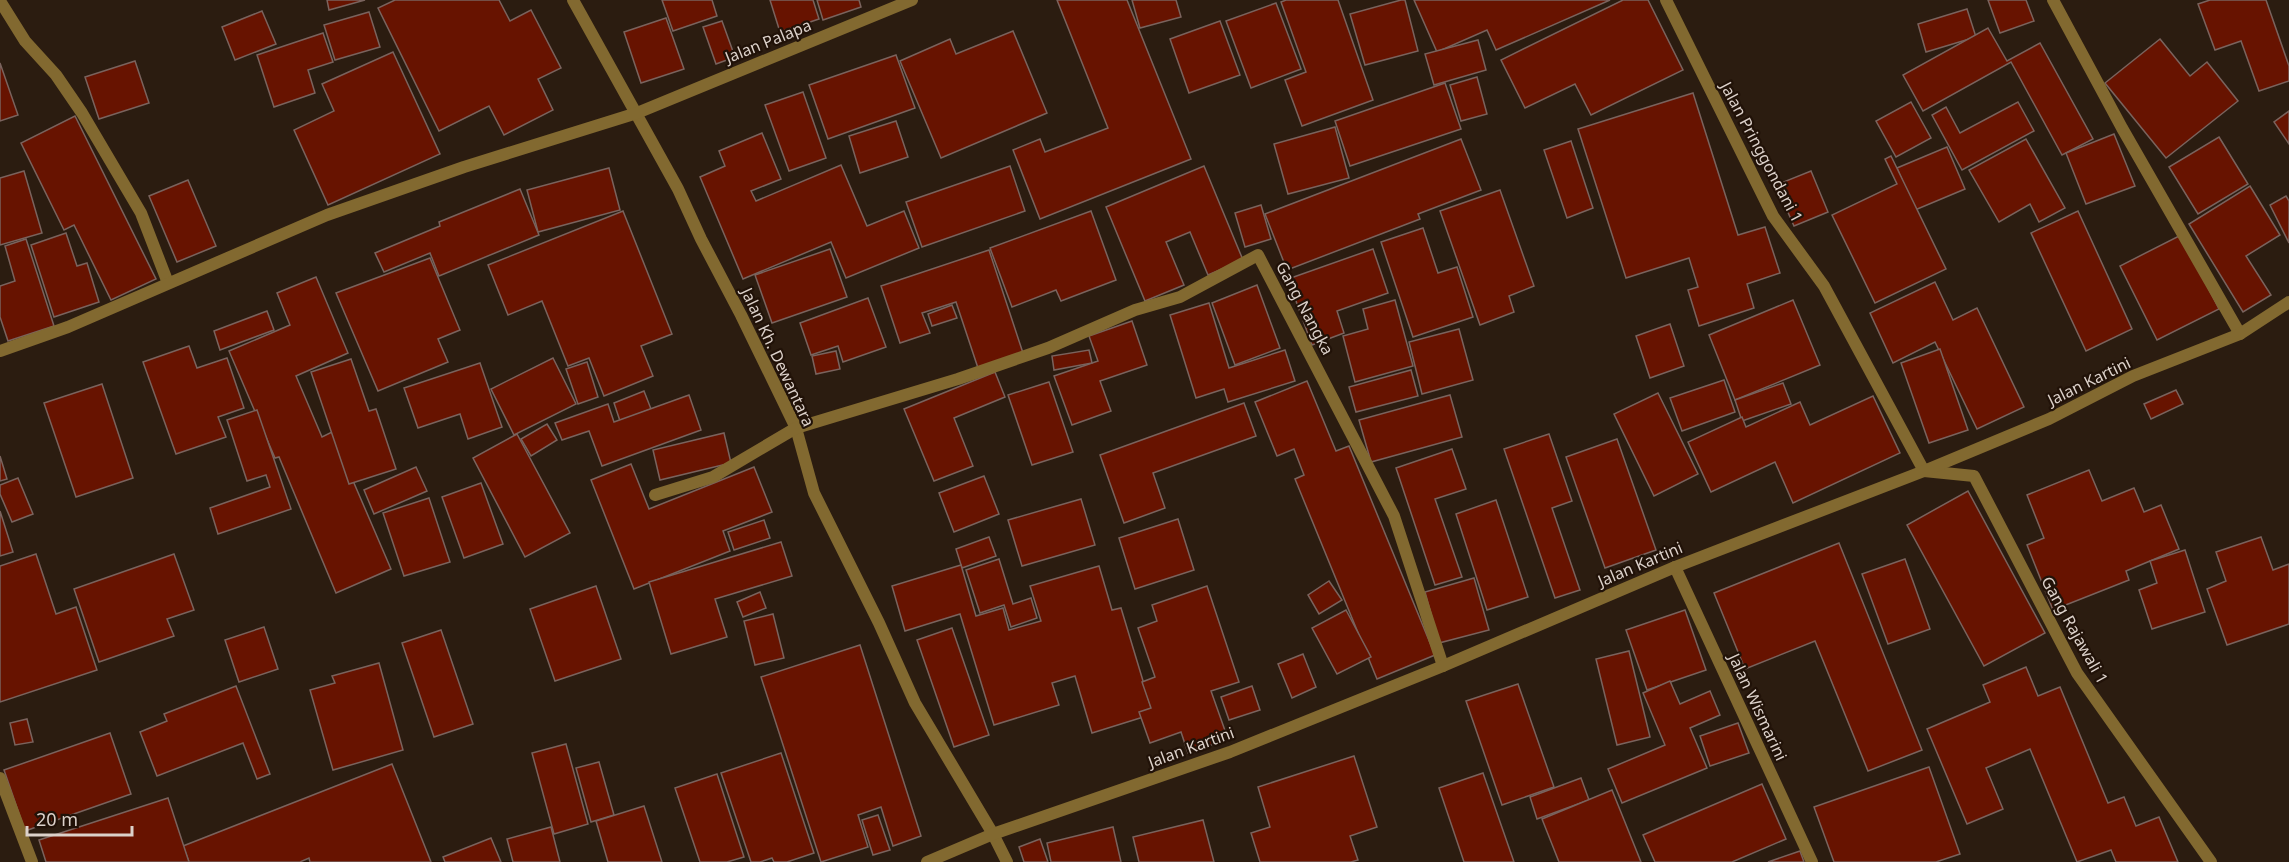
<svg xmlns="http://www.w3.org/2000/svg" width="2289" height="862" viewBox="0 0 2289 862" font-family="'Noto Sans',sans-serif">
<style>
.building{fill:#671300;stroke:#7a635d;stroke-width:1.5}
.lines{fill:none;stroke-linecap:round;stroke-linejoin:round}
.minor{stroke:#826930;stroke-width:12}
.labels{text-anchor:middle;stroke-width:4.5;stroke-linejoin:round;paint-order:stroke}
.street-label{font-size:16px;fill:#dcd1ca;stroke:#211208}
</style>
<rect width="100%" height="100%" fill="#2b1c10"/>
<g class="building">
<path d="M327 0H365L329 10Z"/>
<path d="M395 0H499L510 21 531 10 561 68 538 79 553 110 504 135 489 106 439 131 378 8Z"/>
<path d="M662 0H712L717 16 673 31Z"/>
<path d="M770 0H813L819 19 780 32Z"/>
<path d="M817 0H859L861 7 823 20Z"/>
<path d="M1057 0H1127L1191 159 1040 219 1013 150 1040 139 1045 152 1108 128Z"/>
<path d="M1132 0H1176L1181 17 1140 28Z"/>
<path d="M1286 0H1338L1373 100 1302 126 1285 80 1306 72 1281 2Z"/>
<path d="M1401 0H1405L1418 51 1365 65 1350 14Z"/>
<path d="M1414 0H1610L1496 50 1487 30 1437 52Z"/>
<path d="M1623 0H1648L1683 70 1591 115 1575 84 1525 108 1501 60Z"/>
<path d="M1988 0H2026L2034 21 2000 33Z"/>
<path d="M2210 0H2266L2289 66V81L2259 91 2241 41 2215 50 2198 4Z"/>
<path d="M1276 3 1301 69 1251 88 1226 21Z"/>
<path d="M1967 9 1976 37 1926 52 1918 24Z"/>
<path d="M262 11 276 44 235 60 222 27Z"/>
<path d="M369 12 380 47 335 60 324 25Z"/>
<path d="M666 18 684 69 641 83 624 32Z"/>
<path d="M722 21 735 57 716 64 703 27Z"/>
<path d="M1220 21 1240 75 1189 93 1170 39Z"/>
<path d="M1988 28 2007 61 2040 43 2093 139 2062 155 2011 62 1923 111 1903 75Z"/>
<path d="M1013 31 1047 113 941 158 900 61 950 39 956 54Z"/>
<path d="M323 33 333 62 308 70 315 93 274 107 257 55Z"/>
<path d="M2160 39 2190 76 2207 62 2238 101 2166 158 2105 83Z"/>
<path d="M1478 40 1486 70 1434 85 1425 54Z"/>
<path d="M393 52 440 154 328 205 294 130 334 111 322 84Z"/>
<path d="M896 55 915 108 828 139 809 85Z"/>
<path d="M135 61 149 103 99 119 85 77Z"/>
<path d="M0 63 18 115 0 121Z"/>
<path d="M1477 77 1487 114 1461 121 1450 85Z"/>
<path d="M1445 83 1461 129 1350 166 1335 121Z"/>
<path d="M803 92 826 158 789 171 765 105Z"/>
<path d="M1693 93 1738 235 1765 227 1780 273 1747 284 1754 308 1699 326 1688 290 1698 287 1689 258 1626 278 1578 129Z"/>
<path d="M1911 102 1931 138 1896 157 1876 121Z"/>
<path d="M2018 102 2034 131 1962 170 1932 115 1946 107 1960 133Z"/>
<path d="M2289 111V144L2274 122Z"/>
<path d="M75 116 156 279 111 300 74 225 64 230 21 143Z"/>
<path d="M896 121 908 157 860 173 849 136Z"/>
<path d="M1335 127 1349 178 1288 194 1274 144Z"/>
<path d="M762 133 781 179 751 191 756 201 841 165 867 226 904 211 919 248 846 278 831 242 743 279 700 177 725 166 719 151Z"/>
<path d="M2114 134 2135 186 2086 204 2066 153Z"/>
<path d="M2219 137 2248 184 2198 214 2169 167Z"/>
<path d="M1461 139 1481 190 1418 214 1420 219 1287 270 1265 214Z"/>
<path d="M2026 139 2065 208 2039 222 2030 204 1999 222 1969 170Z"/>
<path d="M1571 141 1593 208 1567 218 1544 150Z"/>
<path d="M1947 147 1965 189 1915 210 1897 168Z"/>
<path d="M1891 156 1946 269 1875 303 1832 215 1897 184 1885 159Z"/>
<path d="M1010 166 1025 211 922 247 906 202Z"/>
<path d="M1204 166 1243 260 1208 275 1190 232 1166 242 1184 285 1145 301 1106 207Z"/>
<path d="M609 168 620 210 538 232 527 190Z"/>
<path d="M24 171 42 233 0 245V178Z"/>
<path d="M1811 171 1828 212 1794 226 1776 185Z"/>
<path d="M188 180 216 246 177 262 149 196Z"/>
<path d="M2250 186 2280 235 2246 256 2271 295 2243 312 2189 224Z"/>
<path d="M520 189 539 235 439 276 430 253 384 272 375 253 440 226 439 222Z"/>
<path d="M1500 190 1534 286 1509 296 1514 312 1480 325 1440 211Z"/>
<path d="M2286 196 2289 201V243L2270 205Z"/>
<path d="M1261 205 1271 239 1245 247 1235 213Z"/>
<path d="M623 211 672 334 641 346 653 376 604 396 589 358 568 366 542 301 508 315 488 265Z"/>
<path d="M1091 211 1116 280 1061 301 1056 290 1012 307 990 248Z"/>
<path d="M2078 211 2132 329 2086 351 2031 233Z"/>
<path d="M1423 228 1438 273 1457 267 1473 317 1413 337 1381 242Z"/>
<path d="M66 233 77 266 87 263 99 302 54 317 31 245Z"/>
<path d="M2181 235 2219 309 2157 340 2120 266Z"/>
<path d="M26 239 54 326 8 341 0 317V286L15 281 5 246Z"/>
<path d="M830 249 847 297 772 323 755 275Z"/>
<path d="M1373 249 1388 293 1337 311 1344 333 1312 345 1288 279Z"/>
<path d="M989 250 1023 353 978 368 956 302 922 313 930 333 900 343 881 286Z"/>
<path d="M430 258 460 330 438 339 448 362 378 391 336 293Z"/>
<path d="M316 277 348 353 296 376 322 437 332 432 391 569 336 593 279 457 275 458 229 351 290 325 277 293Z"/>
<path d="M1935 282 1953 320 1977 308 2024 407 1977 429 1935 342 1893 363 1870 313Z"/>
<path d="M1257 285 1280 348 1235 365 1212 303Z"/>
<path d="M868 298 886 347 843 362 838 346 811 355 800 323Z"/>
<path d="M1395 300 1413 366 1355 382 1343 336 1368 329 1363 309Z"/>
<path d="M1793 300 1820 365 1735 400 1709 335Z"/>
<path d="M1209 303 1229 368 1285 350 1295 381 1228 402 1224 389 1196 398 1170 315Z"/>
<path d="M952 305 957 318 932 326 928 314Z"/>
<path d="M267 311 274 330 220 350 214 331Z"/>
<path d="M1132 321 1147 365 1100 381 1111 411 1072 425 1054 376 1098 361 1089 336Z"/>
<path d="M1670 324 1684 366 1650 378 1636 336Z"/>
<path d="M1459 329 1473 380 1422 394 1409 342Z"/>
<path d="M189 346 197 368 227 358 244 408 218 417 226 437 176 454 143 362Z"/>
<path d="M1940 349 1968 430 1929 443 1901 363Z"/>
<path d="M1089 350 1092 363 1054 370 1052 356Z"/>
<path d="M836 351 840 369 816 374 812 356Z"/>
<path d="M553 358 576 404 514 435 491 389Z"/>
<path d="M351 359 369 411 376 409 396 469 349 484 311 372Z"/>
<path d="M587 362 598 397 578 404 566 369Z"/>
<path d="M480 363 502 427 468 439 460 414 418 428 404 388Z"/>
<path d="M1411 370 1418 396 1356 412 1349 387Z"/>
<path d="M995 372 1005 397 954 418 973 466 934 481 904 409Z"/>
<path d="M1724 380 1735 412 1682 431 1670 398Z"/>
<path d="M1307 381 1336 451 1349 446 1435 655 1377 679 1295 479 1304 475 1294 449 1277 456 1255 402Z"/>
<path d="M1049 382 1073 452 1032 465 1008 395Z"/>
<path d="M1783 383 1791 404 1742 421 1735 400Z"/>
<path d="M102 384 133 478 76 497 44 403Z"/>
<path d="M2176 390 2183 404 2151 419 2144 404Z"/>
<path d="M644 391 651 409 620 421 614 403Z"/>
<path d="M1658 393 1698 474 1654 496 1614 414Z"/>
<path d="M689 395 701 430 602 466 589 431 562 440 555 423 608 404 614 422Z"/>
<path d="M1450 395 1462 437 1371 462 1359 420Z"/>
<path d="M1873 396 1900 453 1793 503 1775 462 1711 492 1688 442 1742 417 1746 427 1800 402 1810 425Z"/>
<path d="M1244 403 1256 436 1153 473 1165 508 1124 523 1100 455Z"/>
<path d="M257 410 291 509 218 534 210 508 270 487 266 475 247 481 227 420Z"/>
<path d="M547 424 557 440 531 456 521 439Z"/>
<path d="M724 433 731 463 660 480 653 450Z"/>
<path d="M517 434 570 533 525 557 473 458Z"/>
<path d="M1549 434 1572 501 1552 508 1580 590 1555 598 1504 449Z"/>
<path d="M1617 439 1656 550 1605 568 1566 457Z"/>
<path d="M1452 449 1466 489 1435 499 1462 577 1435 585 1396 468Z"/>
<path d="M0 456 7 479 0 481Z"/>
<path d="M631 464 649 509 754 467 772 512 723 531 730 551 634 589 591 480Z"/>
<path d="M416 467 427 491 374 514 364 490Z"/>
<path d="M2089 470 2102 501 2134 488 2144 512 2161 505 2179 549 2126 571 2129 580 2053 610 2027 545 2044 538 2027 495Z"/>
<path d="M984 476 999 514 954 532 939 493Z"/>
<path d="M18 478 33 514 12 522 0 494V485Z"/>
<path d="M481 483 503 544 464 558 442 497Z"/>
<path d="M1968 491 2045 633 1984 666 1907 525Z"/>
<path d="M429 498 450 562 404 576 383 513Z"/>
<path d="M1081 499 1095 545 1022 566 1008 520Z"/>
<path d="M1496 500 1528 597 1487 610 1456 514Z"/>
<path d="M0 511 13 552 0 556Z"/>
<path d="M1178 519 1194 570 1135 589 1119 538Z"/>
<path d="M764 520 770 538 734 550 728 532Z"/>
<path d="M989 537 996 556 962 568 956 549Z"/>
<path d="M2261 537 2273 570 2289 564V624L2227 645 2207 589 2226 581 2216 552Z"/>
<path d="M781 542 792 576 715 599 727 637 671 654 649 582Z"/>
<path d="M1839 543 1922 750 1868 771 1815 641 1745 669 1714 593Z"/>
<path d="M2185 550 2205 612 2152 629 2139 590 2157 583 2150 561Z"/>
<path d="M36 554 56 614 76 607 97 670 0 702V566Z"/>
<path d="M174 554 194 610 167 619 174 636 99 662 74 589Z"/>
<path d="M999 559 1013 604 1031 598 1037 618 1011 627 1004 605 980 613 966 570Z"/>
<path d="M1905 559 1930 629 1888 644 1862 574Z"/>
<path d="M961 565 976 616 1003 608 1009 630 1041 621 1030 586 1099 566 1112 610 1121 608 1153 714 1092 733 1075 676 1052 683 1059 705 994 725 960 614 905 631 892 586Z"/>
<path d="M1474 578 1489 630 1439 643 1425 592Z"/>
<path d="M1329 581 1342 600 1319 614 1308 595Z"/>
<path d="M596 586 621 659 555 681 530 609Z"/>
<path d="M1207 586 1239 682 1211 691 1228 739 1188 753 1181 732 1150 743 1139 712 1151 708 1142 682 1155 677 1138 628 1157 621 1152 605Z"/>
<path d="M760 592 766 608 743 617 737 602Z"/>
<path d="M1346 610 1371 657 1337 674 1312 628Z"/>
<path d="M1685 610 1706 670 1647 690 1626 630Z"/>
<path d="M773 614 784 658 755 665 744 621Z"/>
<path d="M264 627 278 669 239 682 225 640Z"/>
<path d="M952 628 989 735 954 747 917 640Z"/>
<path d="M441 630 473 724 434 737 402 643Z"/>
<path d="M860 645 921 836 893 846 881 807 858 815 868 847 821 862 761 677Z"/>
<path d="M1629 651 1650 737 1617 745 1596 659Z"/>
<path d="M1303 654 1316 687 1292 698 1278 664Z"/>
<path d="M379 663 403 750 333 770 310 690 335 683 332 676Z"/>
<path d="M2026 667 2038 696 2060 687 2108 803 2124 797 2136 826 2159 817 2178 862H2116L2111 850 2077 862 2030 749 1986 768 2003 809 1967 824 1927 729 1990 702 1983 685Z"/>
<path d="M1670 681 1680 704 1710 691 1720 715 1690 728 1707 768 1622 803 1608 769 1665 745 1643 693Z"/>
<path d="M1518 684 1554 787 1502 805 1466 701Z"/>
<path d="M236 686 270 774 257 779 243 743 157 776 140 732 167 721 164 714Z"/>
<path d="M1252 686 1260 710 1229 720 1221 697Z"/>
<path d="M27 719 33 742 15 745 10 723Z"/>
<path d="M1738 723 1749 753 1710 766 1700 736Z"/>
<path d="M110 733 131 794 25 831 4 770Z"/>
<path d="M566 744 588 824 554 834 532 753Z"/>
<path d="M781 753 814 853 787 862H774L772 858 760 862H751L721 773Z"/>
<path d="M1354 756 1377 827 1350 836 1358 860 1351 862H1260L1251 833 1270 827 1258 787Z"/>
<path d="M599 762 614 815 591 822 576 768Z"/>
<path d="M392 764 431 862H310L309 858 300 862H189L183 846Z"/>
<path d="M1929 767 1960 854 1936 862H1834L1814 807Z"/>
<path d="M1483 773 1514 862H1464L1439 788Z"/>
<path d="M717 774 744 857 727 862H700L675 788Z"/>
<path d="M1581 778 1589 800 1537 819 1530 797Z"/>
<path d="M1762 784 1786 839 1732 862H1655L1643 835Z"/>
<path d="M1612 790 1641 862H1559L1542 819Z"/>
<path d="M168 798 189 862H46L39 840Z"/>
<path d="M644 806 662 862H608L596 821Z"/>
<path d="M878 815 890 850 873 855 862 820Z"/>
<path d="M1203 820 1214 862H1139L1133 837Z"/>
<path d="M551 827 560 862H513L507 839Z"/>
<path d="M1113 827 1121 862H1051L1047 843Z"/>
<path d="M491 838 501 862H445L443 857Z"/>
<path d="M1040 839 1048 862H1024L1019 847Z"/>
<path d="M1800 851 1804 862H1768Z"/>
</g>
<g class="lines">
<g class="minor">
<path d="M573 0 678 189 701 239 741 315 796 428 814 493 879 623 915 703 993 834 1007 862"/>
<path d="M1666 0 1773 216 1824 286 1924 471 1974 476 2077 673 2211 862"/>
<path d="M2053 0 2122 128 2240 334"/>
<path d="M0 1 25 41 56 75 82 113 141 213 168 283"/>
<path d="M0 351 68 327 327 215 464 167 637 113 912 0"/>
<path d="M655 495 713 477 796 428 958 379 1048 348 1135 310 1180 297 1258 255 1394 516 1443 666"/>
<path d="M1675 567 1812 862"/>
<path d="M0 778 32 862"/>
<path d="M927 862 993 834 1230 752 1443 666 1675 567 1924 471 2049 419 2133 376 2240 334 2289 302"/>
</g>
</g>
<g class="labels">
<g class="street-label">
<text transform="translate(768 41) rotate(-22)" y="6">Jalan Palapa</text>
<text transform="translate(1762 152) rotate(62)" y="6">Jalan Pringgondani 1</text>
<text transform="translate(1305 308) rotate(62)" y="6">Gang Nangka</text>
<text transform="translate(778 357) rotate(65)" y="6">Jalan Kh. Dewantara</text>
<text transform="translate(2089 381) rotate(-26)" y="6">Jalan Kartini</text>
<text transform="translate(1640 564) rotate(-23)" y="6">Jalan Kartini</text>
<text transform="translate(2075 630) rotate(61)" y="6">Gang Rajawali 1</text>
<text transform="translate(1758 707) rotate(65)" y="6">Jalan Wismarini</text>
<text transform="translate(1191 747) rotate(-20)" y="6">Jalan Kartini</text>
</g>
</g>
<path d="M27 826v9h105v-9" fill="none" stroke="#dcd1ca" stroke-width="3"/>
<text x="36" y="826" font-size="18" fill="#dcd1ca" stroke="#211208" stroke-width="4.5" paint-order="stroke">20 m</text>
</svg>
